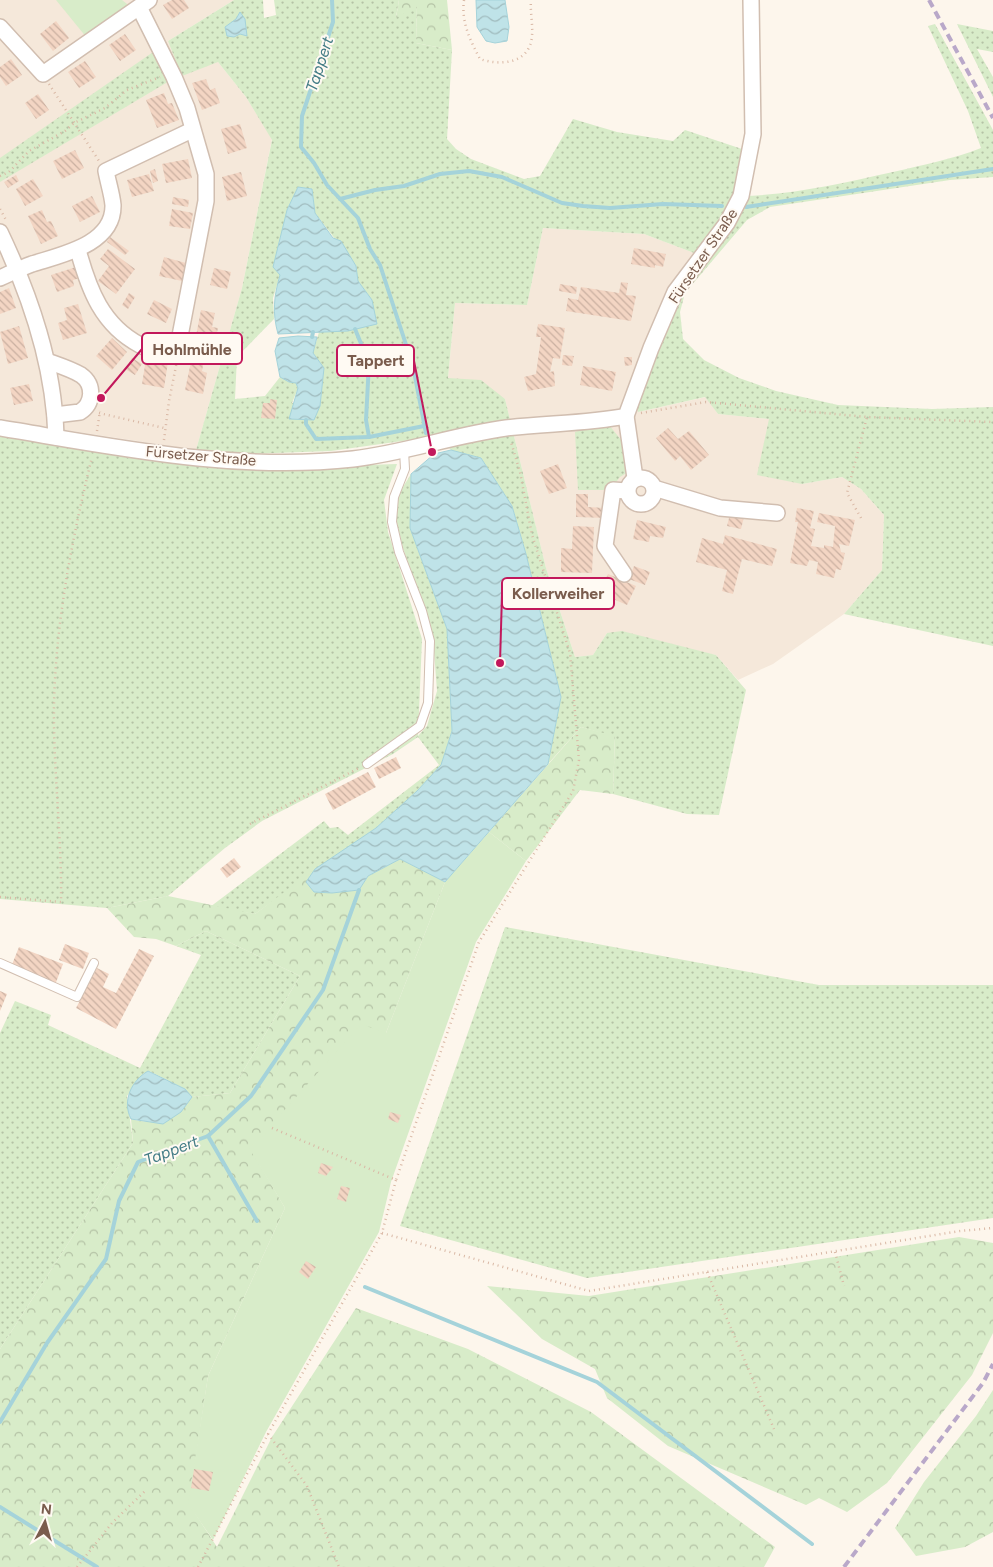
<svg xmlns="http://www.w3.org/2000/svg" width="993" height="1567" viewBox="0 0 993 1567" font-family="Figtree,sans-serif">
<style>
.residential{fill:#f5e8da}
.grass{fill:url(#grass-dots);fill-rule:evenodd}
.forest{fill:url(#forest-crowns)}
.green{fill:#d8ecc9}
.water{fill:url(#water-waves);stroke:#a5d3da}
.lines{fill:none;stroke-linecap:round;stroke-linejoin:round}
.stream{stroke:#a5d3da;stroke-width:4}
.building{fill:url(#building-back-hatch)}
.service-casing{stroke:#d1beb0;stroke-width:10}
.minor-casing{stroke:#d1beb0;stroke-width:18}
.path{stroke:#d9b8a5;stroke-width:2.5;stroke-dasharray:1 4;stroke-linecap:butt}
.service{stroke:#fff;stroke-width:8}
.minor{stroke:#fff;stroke-width:15}
.rail{stroke:#b9a8c9;stroke-width:4;stroke-dasharray:8 5;stroke-linecap:butt}
.labels{text-anchor:middle;stroke-width:4;stroke-linejoin:round;paint-order:stroke}
.street-label{font-size:15px;fill:#7a5c4d;stroke:#fffaf3}
.water-label{font-size:16px;font-style:italic;fill:#437c86;stroke:#fffaf3}
.leader{fill:none;stroke:#c2185b;stroke-width:2}
.callout-dot{fill:#c2185b;stroke:#fffaf3;stroke-width:2}
.callout{fill:#fffaf3;stroke:#c2185b;stroke-width:2}
.callout-label{font-size:16px;text-anchor:middle;font-weight:bold;fill:#7a5c4d}
</style>
<defs>
<pattern id="grass-dots" width="8" height="8" patternUnits="userSpaceOnUse" patternTransform="scale(1.25)"><rect width="8" height="8" fill="#d8ecc9"/><path d="M2 2h.1M6 6h.1" fill="none" stroke="#b4c2a5" stroke-width="1.8" stroke-linecap="round"/></pattern>
<pattern id="forest-crowns" width="20" height="18" patternUnits="userSpaceOnUse" patternTransform="scale(1.25)"><rect width="20" height="18" fill="#d8ecc9"/><path d="M2 6a3 3 0 1 1 6 0M12 15a3 3 0 1 1 6 0" fill="none" stroke="#b4c2a5"/></pattern>
<pattern id="water-waves" width="16" height="10" patternUnits="userSpaceOnUse" patternTransform="scale(1.25)"><rect width="16" height="10" fill="#bfe3e8"/><path d="M0 5q4-4 8 0t8 0" fill="none" stroke="#a0bbbe"/></pattern>
<pattern id="building-back-hatch" width="6" height="6" patternUnits="userSpaceOnUse" patternTransform="scale(1.25)"><rect width="6" height="6" fill="#f3d5c3"/><path d="M-1 5l2 2M0 0l6 6M5-1l2 2" fill="none" stroke="#cab0a1"/></pattern>
</defs>
<rect width="100%" height="100%" fill="#fdf6ec"/>
<g class="residential">
<path d="M0 0H234L168 41 218 62 246 97 272 139 242 288 196 450 0 420Z"/>
<path d="M543 228 644 234 702 256 675 292 638 412 706 397 718 414 769 419 802 484 842 477 861 489 884 515 882 570 844 614 773 664 738 680 716 655 607 633 593 655 575 657 546 568 505 399 448 379 455 303 527 305Z"/>
</g>
<g class="grass">
<path d="M234 0H263L264 18 276 15 274 0H399L396 17 417 5 416 43 452 50 447 139 456 149 471 159 524 179 540 176 573 119 617 132 673 141 685 130 745 150 742 196C792 195 843 183 893 172 923 165 953 159 981 148L968 111 928 26 935 24 993 130V177L950 180 770 207 747 220 685 293 680 312 683 339 704 360 739 378 776 391 838 405 932 409 993 407V646L844 614 882 570 884 515 861 489 842 477 802 484 757 475 769 419 718 414 705 397 638 412 635 399 669 306 702 256 644 234 543 228 527 305 455 303 448 378 481 380 505 399 546 568 575 657 593 655 607 633 622 631 716 655 746 690 719 815 687 814 613 794 615 737 581 727 548 764 561 697 526 554 512 506 481 458 451 450 438 436 331 451 249 454 196 450 242 288 272 140 246 97 218 62 182 76 168 41ZM298 187 312 189 315 213 356 266 358 281 372 300 348 331 319 332 313 353 324 368 320 406 292 403 298 388 296 383 289 382 280 377 265 396 235 399 237 357 274 319 273 298 280 275 287 210Z"/>
<path d="M957 24 993 31V52L977 49 993 77V97Z"/>
<path d="M156 50 171 80 0 182V158Z"/>
<path d="M602 424 609 425 622 441 628 472 620 477 610 490H578L575 432Z"/>
<path d="M0 433 276 468 397 464 384 500 388 532 422 639 418 736 427 726 437 691 433 638 403 548 396 519 398 495 411 474 410 528 447 629 452 731 441 765 417 791 376 828 255 914 210 907 324 821 330 828 338 827 348 835 439 765 418 737 393 754 262 821 225 848 168 896 107 908 0 899Z"/>
<path d="M505 927 819 985H993V1218L587 1278 400 1226Z"/>
<path d="M206 931 300 976 230 1093 192 1097 185 1089 149 1071 143 1074 127 1096 133 1143 0 1349V1033L15 1001 51 1015 48 1025 140 1068 201 955 176 946Z"/>
</g>
<g class="forest">
<path d="M399 0H447L452 50 416 43 417 6 396 18Z"/>
<path d="M581 727 615 736 613 794 580 790 526 861 489 832Z"/>
<path d="M400 859 445 882 386 1033 250 1148 285 1208 208 1376 189 1504 217 1547 272 1437 356 1308 468 1349 591 1412 775 1547 764 1567H0V1349L133 1143 131 1119C158 1126 176 1120 192 1097L230 1093 300 976 206 931 176 946 156 939 134 937 107 908 168 896 255 914 315 869 306 882 314 892 332 893 359 890 368 876Z"/>
<path d="M959 1237 993 1243V1333L972 1375 887 1483 847 1512 819 1498 806 1505 668 1446 607 1398 595 1369 542 1339 487 1286 589 1296Z"/>
<path d="M993 1390V1532L965 1547 916 1556 895 1528 924 1482 976 1416Z"/>
</g>
<g class="green">
<path d="M56 0H122L132 8 87 38Z"/>
<path d="M489 832 526 861 476 942 391 1182 379 1232 266 1432 213 1540 188 1504 208 1376 285 1208 249 1148 272 1128 274 1122 361 1024 386 1033 445 882Z"/>
</g>
<g class="water">
<path d="M476 0H505L509 27 507 41 495 43 486 41 477 27Z"/>
<path d="M240 12 245 19 247 36 240 34 234 37 227 36 225 27 236 19Z"/>
<path d="M298 187 312 189 315 213 333 238 341 241 356 266 358 281 372 300 377 324 348 331 278 334C272 312 274 296 280 275L273 267 287 210Z"/>
<path d="M298 336 317 337 313 353 324 368 320 406 314 420 289 419 298 388 296 383 289 382 280 377 275 351 279 338Z"/>
<path d="M451 450 481 458 512 506 526 554 561 697 548 764 445 882 400 859 368 876 359 890 332 893 314 892 306 882 315 869 376 828 417 791 441 765 452 731 447 629 410 528 411 474 434 454Z"/>
<path d="M148 1071 185 1089 192 1097 181 1112 163 1124 131 1119C122 1101 131 1081 148 1071Z"/>
</g>
<g class="lines">
<g class="stream">
<path d="M332 0 333 22 302 116 301 147 314 163 327 185 358 218 370 249 380 265 413 366 426 433"/>
<path d="M340 199 375 190 404 186 440 174 469 171 502 177 562 203 583 206 610 208 663 204 722 206"/>
<path d="M746 207 993 169"/>
<path d="M355 329 369 363 366 420 369 437 424 426"/>
<path d="M312 337 313 332"/>
<path d="M306 420V424L316 439 369 437"/>
<path d="M432 452 434 454"/>
<path d="M208 1136 257 1221"/>
<path d="M365 1287 597 1382 812 1544"/>
<path d="M0 1422 47 1343 106 1259 119 1201 138 1162 208 1136 251 1096 323 990 359 890"/>
<path d="M0 1507 97 1567"/>
</g>
</g>
<g class="building">
<path d="M172 0H184L189 8 172 19 163 5Z"/>
<path d="M56 21 69 38 53 51 40 34Z"/>
<path d="M125 34 136 50 120 61 109 45Z"/>
<path d="M11 59 22 75 6 86 0 77V67Z"/>
<path d="M85 61 96 77 79 88 68 72Z"/>
<path d="M206 79 210 90 215 88 220 103 202 110 192 83Z"/>
<path d="M164 93 168 104 172 103 179 120 157 128 146 100Z"/>
<path d="M38 94 49 110 36 119 25 103Z"/>
<path d="M240 124 247 148 228 154 221 129Z"/>
<path d="M75 150 84 168 62 179 53 161Z"/>
<path d="M188 159 192 178 166 183 162 164Z"/>
<path d="M155 169 158 181 153 183 150 171Z"/>
<path d="M241 172 247 196 227 201 222 177Z"/>
<path d="M149 174 154 191 132 197 127 180Z"/>
<path d="M16 175 19 181 8 188 4 182Z"/>
<path d="M33 179 43 196 25 206 16 189Z"/>
<path d="M92 196 100 212 80 222 72 206Z"/>
<path d="M173 197 189 200 188 207 172 204Z"/>
<path d="M172 209 193 213 190 229 169 226Z"/>
<path d="M42 210 47 222 51 221 58 236 41 244 28 216Z"/>
<path d="M110 237 129 251 125 255 107 242Z"/>
<path d="M634 248 666 254 663 267 655 265V268L631 264Z"/>
<path d="M108 249 135 269 116 294 98 281 109 266 100 259Z"/>
<path d="M164 257 186 263 182 281 159 276Z"/>
<path d="M76 267 80 278 73 280 74 286 57 292 51 275Z"/>
<path d="M214 268 231 272 227 289 210 285Z"/>
<path d="M621 282 628 283 626 295 636 296 631 321 566 311 568 298 578 300 581 287 619 293Z"/>
<path d="M560 284 577 287 576 294 559 291Z"/>
<path d="M9 288 16 308 0 314V292Z"/>
<path d="M129 293 135 297 128 309 122 305Z"/>
<path d="M154 300 172 309 166 323 147 314Z"/>
<path d="M78 304 87 333 63 340 58 323 67 320 64 308Z"/>
<path d="M201 310 215 313 212 327 218 328 214 345 195 341Z"/>
<path d="M538 324 565 328 560 359 553 358 550 372 554 371 555 386 528 391 524 377 536 374 541 337H536Z"/>
<path d="M19 326 28 358 8 364 0 332Z"/>
<path d="M112 338 127 352 112 370 96 356Z"/>
<path d="M563 355 574 356 572 366 562 365Z"/>
<path d="M192 357 204 360 202 371 207 373 203 394 185 390Z"/>
<path d="M624 357H632V365L625 366Z"/>
<path d="M132 358 142 364 135 375 125 369Z"/>
<path d="M146 359 168 362 164 388 142 384Z"/>
<path d="M583 366 616 372 612 391 580 385Z"/>
<path d="M29 384 33 401 14 405 10 388Z"/>
<path d="M270 399 277 400 275 419 261 418 263 403H270Z"/>
<path d="M668 428 678 439 689 431 709 455 691 470 680 456 675 461 656 438Z"/>
<path d="M558 464 567 488 549 494 540 471Z"/>
<path d="M576 494H588V507L605 508V518L576 517Z"/>
<path d="M797 508 814 511 810 528 815 529 811 546 824 548V545L833 547 835 526 817 522 819 513 855 520 849 546 839 544 841 552 845 553 841 570 836 569 834 578 816 574 818 562 809 560 807 566 790 563 798 522H795Z"/>
<path d="M730 514 744 517 741 529 727 526Z"/>
<path d="M637 520 666 527 663 538 650 536 649 542 633 539Z"/>
<path d="M573 526 594 527 592 573 561 572V548L572 549Z"/>
<path d="M725 535 777 549 772 566 742 559 733 594 722 591 727 570 696 562 702 538 723 544Z"/>
<path d="M634 566 650 572 645 585 629 579Z"/>
<path d="M608 574 636 586 627 605 599 593Z"/>
<path d="M396 757 401 768 379 779 374 768Z"/>
<path d="M368 772 376 787 333 810 325 794Z"/>
<path d="M234 858 241 867 227 878 220 869Z"/>
<path d="M65 944 89 953 83 969 59 960Z"/>
<path d="M19 947 63 964 55 985 11 967Z"/>
<path d="M139 949 154 956 116 1029 76 1008 97 968 109 974 103 987 116 993Z"/>
<path d="M0 991 7 994 0 1011Z"/>
<path d="M390 1112 401 1115 398 1123 388 1119Z"/>
<path d="M321 1163 333 1167 326 1176 318 1173Z"/>
<path d="M341 1186 350 1188 346 1202 337 1199Z"/>
<path d="M306 1261 316 1267 308 1279 299 1272Z"/>
<path d="M194 1469 213 1472 209 1491 191 1488Z"/>
</g>
<g class="lines">
<defs>
<g id="service">
<path d="M367 764 420 726 428 703 430 641 422 611 399 552 392 522 394 497 405 469 404 450"/>
<path d="M0 963 77 997 94 963"/>
</g>
<g id="minor">
<path d="M0 27 43 74 149 0"/>
<path d="M0 232C31 297 54 365 56 437"/>
<path d="M78 250C89 290 102 325 140 345 158 354 168 350 180 336L206 201V174L187 108 174 77 140 9"/>
<path d="M0 278C11 273 21 268 32 264 60 255 114 245 113 205 112 194 108 182 106 171L192 130"/>
<path d="M47 361C58 365 71 369 81 375 95 385 93 404 80 412L55 415"/>
<path d="M626 416 635 478"/>
<path d="M0 428C116 447 234 472 353 459 405 453 454 435 506 428 546 423 586 424 626 416L651 348 675 292 727 223 741 196 753 134 751 0"/>
<circle cx="641" cy="491" r="13"/>
<path d="M654 488 720 508 777 513"/>
<path d="M624 574 605 546 613 490 627 491"/>
</g>
</defs>
<use href="#service" class="service-casing"/>
<use href="#minor" class="minor-casing"/>
<g class="path">
<path d="M464 0C461 22 470 40 480 59 500 66 530 64 532 36 533 24 530 12 531 0"/>
<path d="M49 84 99 161"/>
<path d="M0 176 9 172 29 151 65 131 74 123 105 108 127 90 160 77"/>
<path d="M0 209 6 220"/>
<path d="M99 413 164 428"/>
<path d="M641 413 706 402 867 417 993 422"/>
<path d="M97 431 100 411"/>
<path d="M164 440 169 401 177 361 175 357"/>
<path d="M861 518 847 493 867 417"/>
<path d="M250 824 359 768"/>
<path d="M0 897 61 902C62 836 53 770 54 704 56 620 72 539 92 457"/>
<path d="M272 1128 396 1180 479 942 573 791 579 760 570 653 532 535 520 472 511 442"/>
<path d="M382 1233 589 1291 960 1231 993 1228"/>
<path d="M835 1252 844 1286"/>
<path d="M707 1272 774 1429"/>
<path d="M268 1434 307 1486 339 1567"/>
<path d="M77 1567 112 1523 145 1491"/>
<path d="M198 1567 268 1434 382 1233 396 1180"/>
</g>
<use href="#service" class="service"/>
<use href="#minor" class="minor"/>
<g class="rail">
<path d="M929 0 993 118"/>
<path d="M844 1567 983 1383 993 1364"/>
</g>
</g>
<g class="labels">
<g class="street-label">
<text transform="translate(703 256) rotate(-56)" y="5">Fürsetzer Straße</text>
<text transform="translate(201 456) rotate(5)" y="5">Fürsetzer Straße</text>
</g>
<g class="water-label">
<text transform="translate(319 64) rotate(-72)" y="6">Tappert</text>
<text transform="translate(171 1150) rotate(-21)" y="6">Tappert</text>
</g>
</g>
<path class="leader" d="M101 398L142 349M432 452L414 361M500 663L502 594"/>
<g class="callout-dot">
<circle cx="101" cy="398" r="5"/>
<circle cx="432" cy="452" r="5"/>
<circle cx="500" cy="663" r="5"/>
</g>
<g class="callout">
<rect x="142" y="333" width="100" height="31" rx="5"/>
<rect x="337" y="345" width="77" height="31" rx="5"/>
<rect x="502" y="578" width="112" height="31" rx="5"/>
</g>
<g class="callout-label">
<text x="192" y="355">Hohlmühle</text>
<text x="376" y="366">Tappert</text>
<text x="558" y="599">Kollerweiher</text>
</g>
<g transform="translate(45 1522) rotate(6)" stroke="#fffaf3" stroke-width="4" paint-order="stroke">
<path d="M0-4L9 19L0 12L-9 19Z" fill="#7a5c4d"/>
<text y="-8" font-size="14" font-weight="bold" text-anchor="middle" fill="#7a5c4d">N</text>
</g>
</svg>
